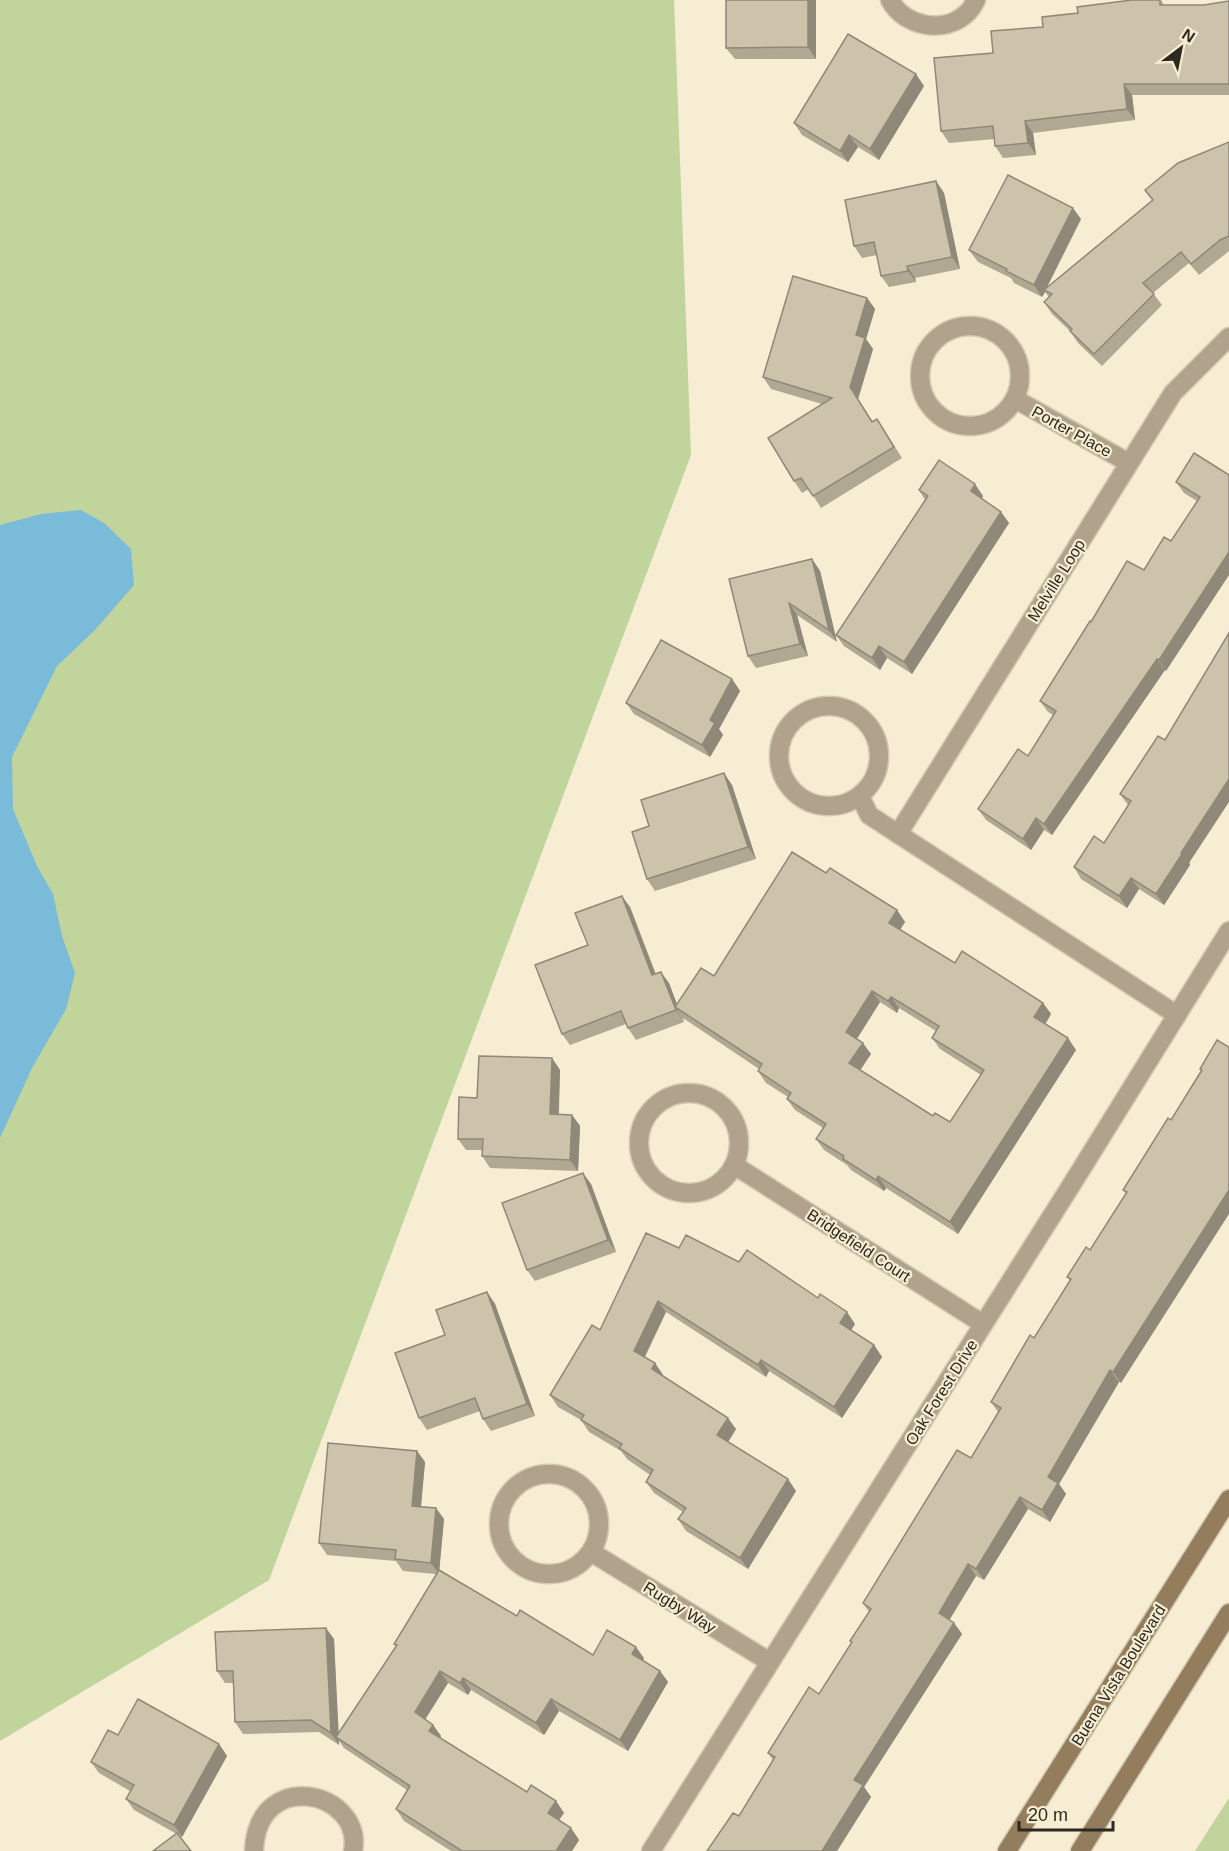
<svg xmlns="http://www.w3.org/2000/svg" width="1229" height="1851" viewBox="0 0 1229 1851" font-family="Arial,sans-serif">
<style>
.green{fill:#c0d49c}
.water{fill:#7abbd9}
.lines{fill:none;stroke-linecap:round;stroke-linejoin:round}
.street-casing{stroke:#d3cab3;stroke-width:21}
.secondary-casing{stroke:#d3cab3;stroke-width:21}
.street{stroke:#b1a28c;stroke-width:18}
.secondary{stroke:#937d5d;stroke-width:18}
.wall{fill:#b0a893;fill-rule:evenodd}
.shaded-wall{fill:#908878}
.building{fill:#cdc3ab;stroke:#908878;stroke-width:1.5;fill-rule:evenodd}
.labels{text-anchor:middle;stroke-width:4.5;stroke-linejoin:round;paint-order:stroke}
.street-label{font-size:16px;fill:#2d2920;stroke:#f7edd3}
</style>
<rect width="100%" height="100%" fill="#f7edd3"/>
<g class="green">
<path d="M0 0H674L691 455 269 1580 0 1741Z"/>
<path d="M1229 1798V1851H1195Z"/>
</g>
<path class="water" d="M81 510 104 523 131 549 134 585 95 630 57 666 12 757 13 809 37 866 53 894 62 936 75 973 66 1009 32 1068 0 1138V525L41 514Z"/>
<g class="lines">
<defs>
<g id="street">
<path d="M890 0C904 27 946 35 968 12 971 9 974 4 976 0"/>
<circle cx="970" cy="376" r="50"/>
<path d="M1015 399 1129 463"/>
<circle cx="829" cy="756" r="50"/>
<path d="M860 796 869 815 1177 1015"/>
<path d="M898 834 1173 393 1229 337"/>
<circle cx="689" cy="1143" r="50"/>
<path d="M734 1165 983 1324"/>
<circle cx="549" cy="1524" r="50"/>
<path d="M591 1552 770 1662"/>
<path d="M254 1851C257 1766 364 1791 353 1851"/>
<path d="M651 1851 1077 1176 1229 931"/>
</g>
<g id="secondary">
<path d="M1007 1851 1229 1499"/>
<path d="M1080 1851 1229 1613"/>
</g>
</defs>
<use href="#street" class="street-casing"/>
<use href="#secondary" class="secondary-casing"/>
<use href="#street" class="street"/>
<use href="#secondary" class="secondary"/>
</g>
<g class="wall">
<path d="M816 0V59H735L726 48Z"/>
<path d="M1132 0H1161L1164 5H1204L1229 1V95H1132L1135 120 1033 133 1036 155 1003 158 995 146V139L949 143 941 131 993 53 1043 27 1078 13Z"/>
<path d="M924 86 879 160 858 147 848 162 802 135 794 123Z"/>
<path d="M1229 142V251L1199 275 1189 263 1153 293 1162 305 1102 366 1078 343 1070 331 1052 314 1044 302 1049 297 1045 292 1042 297 1014 283 1011 278 978 262 969 250 1081 219 1047 287 1152 200 1145 190Z"/>
<path d="M936 181 944 193 960 269 915 278 916 282 889 287 881 276 877 255 862 258 854 246Z"/>
<path d="M867 298 875 309 866 339 873 349 858 399 873 422 885 431 902 458 821 508 809 489 802 493 794 481 822 404 771 389 763 377Z"/>
<path d="M1229 475 1166 671 1165 670 1052 835 1044 830 1031 850 986 820 978 809 1028 756 1053 715 1048 712 1040 701 1091 622 1144 570 1171 541 1197 501 1184 493 1176 482Z"/>
<path d="M919 490 983 496 982 499 1001 512 1009 523 912 674 887 658 880 670 844 646 836 635 925 500Z"/>
<path d="M812 559 820 571 837 642 797 615 808 656 756 668 748 656Z"/>
<path d="M732 679 740 691 719 729 723 735 710 757 634 714 626 703Z"/>
<path d="M1165 740 1190 865 1164 905 1139 889 1127 908 1081 879 1074 867 1104 843 1128 805 1120 794Z"/>
<path d="M732 785 756 859 655 891 647 879Z"/>
<path d="M826 873 897 910 905 922 900 930 955 963 1043 1003 1051 1014 1045 1024 1076 1050 958 1234 886 1188 884 1191 851 1170 847 1165 824 1150 816 1139 823 1128 795 1110 787 1099 788 1097 766 1083 758 1071 759 1069 683 1018 684 1022 636 1040 628 1028 626 1024 570 1045 562 1034 630 907 656 974 669 983 677 1004 714 976ZM880 1002 897 1013 899 1008 936 1031 932 1038 940 1049 981 1075 950 1122 933 1116 860 1070 871 1054 857 1039Z"/>
<path d="M1217 1040 1121 1383 1119 1382 1059 1484 1066 1494 1050 1522 1028 1509 984 1580 976 1576 949 1620 954 1623 962 1634 864 1787 871 1797 837 1851H707L739 1816 773 1760 768 1753 819 1694 852 1643 850 1641 869 1612 863 1603 971 1458 998 1412 991 1402 1034 1338 1070 1281 1067 1277 1090 1250 1126 1194 1123 1190 1171 1120 1201 1070 1200 1069Z"/>
<path d="M552 1058 560 1070 559 1114 572 1115 580 1126 578 1171 490 1168 482 1156V1150H466L458 1139 477 1098Z"/>
<path d="M591 1184 616 1252 535 1281 527 1270Z"/>
<path d="M679 1248 855 1324 851 1330 874 1345 882 1357 842 1418 769 1371 766 1377 666 1312 645 1357 655 1363 663 1375V1376L736 1429 728 1442 796 1491 748 1569 686 1531 678 1519 683 1512 654 1493 646 1482 650 1475 627 1459 621 1451 589 1432 581 1420 558 1407 550 1395 600 1330Z"/>
<path d="M487 1292 495 1304 535 1416 491 1431 483 1419 480 1411 427 1430 419 1418 445 1335Z"/>
<path d="M417 1451 425 1462 421 1506 444 1519 439 1570 517 1616 593 1655 644 1658 643 1661 660 1671 668 1682 628 1751 559 1711 544 1735 471 1690 468 1695 448 1683 425 1719 433 1725 441 1736 440 1738 527 1792 556 1801 564 1813 559 1820 571 1828 579 1840 572 1851H451L404 1821 396 1809 407 1790 344 1748 339 1741V1745L319 1732 243 1734 235 1722 233 1683H225L217 1671 334 1639 338 1733 396 1646 394 1644 436 1574 403 1571 396 1561 327 1555 319 1543Z"/>
<path d="M118 1735 219 1744 227 1756 182 1837 134 1810 126 1799 130 1791 99 1773 91 1762Z"/>
</g>
<g class="shaded-wall">
<path d="M808 0H816V59L808 47Z"/>
<path d="M916 74 924 86 879 160 870 149Z"/>
<path d="M1124 84 1132 95 1135 120 1127 109Z"/>
<path d="M1025 121 1033 133 1036 155 1028 143Z"/>
<path d="M849 135 858 147 848 162 840 151Z"/>
<path d="M936 181 944 193 960 269 952 257Z"/>
<path d="M1073 208 1081 219 1045 291 1044 290 1045 292 1042 297 1034 285Z"/>
<path d="M907 266 915 278 916 282 908 271Z"/>
<path d="M867 298 875 309 866 339 873 349 858 399 880 433 850 387 856 335Z"/>
<path d="M975 484 983 496 979 503 971 491Z"/>
<path d="M1001 512 1009 523 912 674 904 662Z"/>
<path d="M1229 552V575L1166 671 1159 660Z"/>
<path d="M812 559 820 571 837 642 829 630Z"/>
<path d="M789 603 797 615 808 656 800 644Z"/>
<path d="M879 646 887 658 880 670 872 658Z"/>
<path d="M1157 659 1165 670 1052 835 1044 824Z"/>
<path d="M732 679 740 691 719 729 723 735 710 757 702 745 710 720Z"/>
<path d="M724 773 732 785 756 859 748 847Z"/>
<path d="M1229 779V802L1189 863 1190 865 1164 905 1156 894 1181 853Z"/>
<path d="M1036 818 1044 830 1031 850 1023 839Z"/>
<path d="M1131 878 1139 889 1127 908 1119 896Z"/>
<path d="M622 896 630 907 660 987 652 975Z"/>
<path d="M897 910 905 922 897 934 889 923Z"/>
<path d="M661 972 669 983 679 1010 675 1007 684 1022 676 1010Z"/>
<path d="M872 991 880 1002 854 1043 846 1032Z"/>
<path d="M891 997 899 1008 897 1013 888 1001Z"/>
<path d="M1043 1003 1051 1014 1043 1028 1034 1017Z"/>
<path d="M1068 1038 1076 1050 958 1234 950 1222Z"/>
<path d="M863 1043 871 1054 857 1075 849 1063Z"/>
<path d="M552 1058 560 1070 558 1126 550 1114Z"/>
<path d="M572 1115 580 1126 578 1171 570 1160Z"/>
<path d="M583 1173 591 1184 616 1252 608 1240Z"/>
<path d="M878 1176 886 1188 884 1191 876 1180Z"/>
<path d="M1229 1190V1214L1121 1383 1113 1372Z"/>
<path d="M487 1292 495 1304 535 1416 527 1404Z"/>
<path d="M658 1301 666 1312 642 1362 634 1351Z"/>
<path d="M847 1312 855 1324 848 1335 840 1323Z"/>
<path d="M874 1345 882 1357 842 1418 834 1407Z"/>
<path d="M761 1360 769 1371 766 1377 758 1365Z"/>
<path d="M655 1363 663 1375 660 1380 652 1369Z"/>
<path d="M1110 1370 1119 1382 1059 1484 1066 1494 1050 1522 1042 1510 1048 1477Z"/>
<path d="M728 1418 736 1429 725 1447 717 1435Z"/>
<path d="M417 1451 425 1462 420 1517 412 1506Z"/>
<path d="M788 1479 796 1491 748 1569 740 1558Z"/>
<path d="M1020 1497 1028 1509 984 1580 976 1569Z"/>
<path d="M436 1508 444 1519 439 1574 431 1563Z"/>
<path d="M968 1564 976 1576 947 1624 939 1613Z"/>
<path d="M954 1623 962 1634 864 1787 871 1797 837 1851H822L854 1780Z"/>
<path d="M326 1628 334 1639 339 1739 336 1737 339 1741V1745L331 1733Z"/>
<path d="M636 1647 644 1658 640 1666 632 1654Z"/>
<path d="M440 1671 448 1683 423 1723 415 1712Z"/>
<path d="M660 1671 668 1682 628 1751 620 1740Z"/>
<path d="M463 1678 471 1690 468 1695 460 1683Z"/>
<path d="M551 1699 559 1711 544 1735 536 1723Z"/>
<path d="M433 1725 441 1736 437 1742 429 1731Z"/>
<path d="M219 1744 227 1756 182 1837 174 1825Z"/>
<path d="M556 1801 564 1813 556 1824 548 1813Z"/>
<path d="M571 1828 579 1840 572 1851H556Z"/>
</g>
<g class="building">
<path d="M726 0H808V47L726 48Z"/>
<path d="M1132 0H1160V5H1204L1229 1V84H1124L1127 109 1025 121 1028 143 995 146 993 126 941 131 934 58 993 53 991 31 1043 27 1042 17 1078 13 1077 7Z"/>
<path d="M848 34 916 74 870 149 849 135 840 151 794 123Z"/>
<path d="M1229 142V236L1220 240 1191 264 1181 252 1143 283 1154 294 1094 354 1070 331 1072 329 1044 302 1052 294 1044 290 1153 200 1145 190 1178 163Z"/>
<path d="M1008 175 1073 208 1034 285 1006 271 1007 269 969 250Z"/>
<path d="M936 181 952 257 907 266 908 271 881 276 874 242 854 246 845 200Z"/>
<path d="M793 276 867 298 856 335 865 338 850 387 872 422 877 419 894 447 813 496 801 478 794 481 768 438 832 398 763 377Z"/>
<path d="M1194 453 1229 475V552L1159 660 1157 659 1044 824 1036 818 1023 839 978 809 1018 749 1028 756 1056 711 1040 701 1090 621 1091 622 1127 561 1144 570 1164 537 1171 541 1200 497 1176 482Z"/>
<path d="M939 460 975 484 971 491 1001 512 904 662 879 646 872 658 836 635 928 496 919 490Z"/>
<path d="M812 559 829 630 789 603 800 644 748 656 729 579Z"/>
<path d="M1229 633V779L1181 853 1182 854 1156 894 1131 878 1119 896 1074 867 1094 836 1104 843 1131 801 1120 794 1158 736 1165 740Z"/>
<path d="M661 640 732 679 710 720 715 723 702 745 626 703Z"/>
<path d="M724 773 748 847 647 879 632 832 649 826 641 800Z"/>
<path d="M792 852 826 873 830 868 897 910 889 923 955 963 962 951 1043 1003 1034 1017 1068 1038 950 1222 878 1176 876 1180 843 1159 844 1156 816 1139 826 1124 787 1099 791 1093 758 1071 762 1064 675 1007 701 968 714 976ZM872 991 888 1001 891 997 939 1026 932 1038 984 1070 950 1122 935 1113 933 1116 849 1063 863 1043 846 1032Z"/>
<path d="M622 896 652 975 661 972 676 1010 628 1028 621 1011 562 1034 535 965 588 945 575 913Z"/>
<path d="M1217 1040 1229 1047V1190L1113 1372 1110 1370 1048 1477 1058 1483 1042 1510 1020 1497 976 1569 968 1564 939 1613 954 1623 854 1780 863 1785 822 1851H707L733 1813 739 1816 775 1757 768 1753 809 1687 819 1694 852 1642 850 1641 871 1609 863 1603 957 1450 971 1458 1001 1408 991 1402 1030 1335 1034 1338 1071 1279 1067 1277 1086 1247 1090 1250 1127 1192 1123 1190 1168 1118 1171 1120 1202 1070 1200 1069Z"/>
<path d="M479 1056 552 1058 550 1114 572 1115 570 1160 482 1156 483 1139H458L459 1097 477 1098Z"/>
<path d="M583 1173 608 1240 527 1270 502 1203Z"/>
<path d="M646 1233 679 1248 686 1235 739 1262 747 1250 818 1298 820 1294 847 1312 840 1323 874 1345 834 1407 761 1360 758 1365 658 1301 634 1351 655 1363 652 1369 728 1418 717 1435 788 1479 740 1558 678 1519 686 1508 646 1482 653 1470 619 1448 622 1444 581 1420 584 1415 550 1395 592 1325 600 1330Z"/>
<path d="M487 1292 527 1404 483 1419 475 1398 419 1418 395 1353 445 1335 436 1310Z"/>
<path d="M328 1443 417 1451 412 1506 436 1508 431 1563 395 1559 396 1550 319 1543Z"/>
<path d="M439 1570 517 1616 520 1610 593 1655 607 1630 636 1647 632 1654 660 1671 620 1740 551 1699 536 1723 463 1678 460 1683 440 1671 415 1712 433 1725 429 1731 527 1792 531 1785 556 1801 548 1813 571 1828 556 1851H462L396 1809 410 1786 336 1737 397 1645 394 1644Z"/>
<path d="M326 1628 331 1733 311 1720 235 1722 233 1671H217L215 1632Z"/>
<path d="M138 1699 219 1744 174 1825 126 1799 134 1785 91 1762 108 1730 118 1735Z"/>
<path d="M177 1833 191 1851H153Z"/>
</g>
<g class="labels">
<g class="street-label">
<text transform="translate(1072 431) rotate(29)" y="6">Porter Place</text>
<text transform="translate(1056 580) rotate(-58)" y="6">Melville Loop</text>
<text transform="translate(859 1245) rotate(33)" y="6">Bridgefield Court</text>
<text transform="translate(941 1392) rotate(-58)" y="6">Oak Forest Drive</text>
<text transform="translate(680 1607) rotate(32)" y="6">Rugby Way</text>
<text transform="translate(1118 1675) rotate(-58)" y="6">Buena Vista Boulevard</text>
</g>
</g>
<g transform="translate(1181 48) rotate(32)" stroke="#f7edd3" stroke-width="4.5" paint-order="stroke">
<path d="M0-4.5L10 22L0 15L-10 22Z" fill="#2d2920"/>
<text y="-9" font-size="16" font-weight="bold" text-anchor="middle" fill="#2d2920">N</text>
</g>
<path d="M1019 1821v9h94v-9" fill="none" stroke="#2d2920" stroke-width="3"/>
<text x="1028" y="1821" font-size="18" fill="#2d2920" stroke="#f7edd3" stroke-width="4.5" paint-order="stroke">20 m</text>
</svg>
